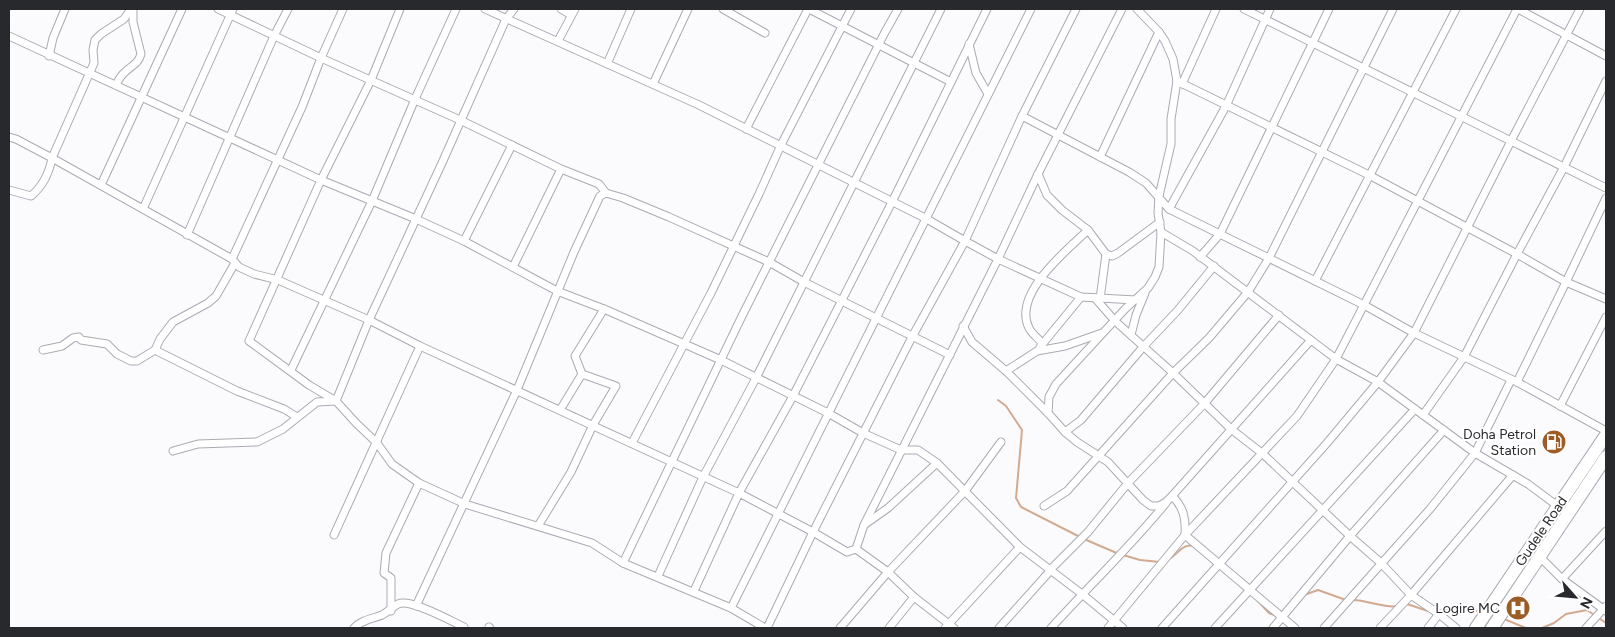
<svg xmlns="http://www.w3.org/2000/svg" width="1615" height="637" viewBox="0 0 1615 637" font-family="Figtree,sans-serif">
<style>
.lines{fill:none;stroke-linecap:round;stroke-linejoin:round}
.stream{stroke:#d2aa8f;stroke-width:2}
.street-casing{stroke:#aaabb2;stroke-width:9}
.highway-casing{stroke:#aaabb2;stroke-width:14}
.street{stroke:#fff;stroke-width:7}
.highway{stroke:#fff;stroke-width:12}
.labels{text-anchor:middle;stroke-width:4;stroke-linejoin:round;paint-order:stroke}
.poi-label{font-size:14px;fill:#28292c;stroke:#fff;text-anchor:end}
.street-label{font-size:14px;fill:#28292c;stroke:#fff}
</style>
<rect width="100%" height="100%" fill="#fbfbfe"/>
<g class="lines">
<g class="stream">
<path d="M998 400 1006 406 1022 430 1016 498 1021 507 1080 537"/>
<path d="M1084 539 1119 554"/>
<path d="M1123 555 1140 560 1160 562"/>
<path d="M1169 559C1178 554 1183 543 1194 546"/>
<path d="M1304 595 1318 590 1346 600"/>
<path d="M1353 600C1366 600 1389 609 1397 606"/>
<path d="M1258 601 1269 613 1277 616"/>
<path d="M1407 604 1428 611"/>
<path d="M1438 611 1461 608 1480 612"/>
<path d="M1504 619 1526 628"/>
<path d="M1542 628 1554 623 1566 614 1587 610 1606 623"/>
</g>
<defs>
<g id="street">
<path d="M218 9 321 58 460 120 561 169 599 184 606 193"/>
<path d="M400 9 371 80 321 180 249 341 309 385 336 401 356 423 377 443 392 464 419 483 465 504 592 543 623 563 731 608 765 628"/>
<path d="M485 9 699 105 925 218 965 241 998 259 1081 297 1136 300"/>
<path d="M561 9 571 15"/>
<path d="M723 9 765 33"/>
<path d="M809 9 951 82"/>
<path d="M1518 9 1606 56"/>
<path d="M1580 9 1511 141 1606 188"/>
<path d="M9 36 321 180 416 219 464 241 557 291 604 309 721 360 828 413 863 433 901 450H918L937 463 1020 547 1082 594 1123 628"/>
<path d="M558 41 575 9"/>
<path d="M969 44 976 73 988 94"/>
<path d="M49 56 53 38 65 9"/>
<path d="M607 64 631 9"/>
<path d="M1177 81 1369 175 1517 254 1566 282 1606 198"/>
<path d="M653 84 688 9"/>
<path d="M1182 84 1216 9"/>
<path d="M116 85C118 81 120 77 123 74 130 66 138 65 141 54L133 22V9"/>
<path d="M1022 116 1129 172 1146 183 1169 209 1364 305 1414 333 1517 382 1606 431"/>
<path d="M746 129 808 9"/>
<path d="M9 137 16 139 52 158 232 259 239 267 254 274 278 280 369 320 420 346 739 493 793 396 892 202 987 9"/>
<path d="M1100 157 1159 32"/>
<path d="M1038 174 1047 195 1062 210 1088 230 1106 254 1112 256 1118 253 1160 222"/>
<path d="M101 185 182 9"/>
<path d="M9 190 31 196C43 186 49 174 52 158L94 63 93 50 95 40 101 34 124 19 131 9"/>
<path d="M143 209 233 9"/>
<path d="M1169 209 1226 106 1270 9"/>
<path d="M1161 232 1193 251 1336 359 1378 382 1475 453 1528 484 1559 507"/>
<path d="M187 235 274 36 288 9"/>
<path d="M464 241 512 145"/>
<path d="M1200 257 1220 234 1329 9"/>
<path d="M232 259 302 107 321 58 343 9"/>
<path d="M513 267 561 169"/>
<path d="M1315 281 1456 9"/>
<path d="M1095 298 1115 321 1173 373 1231 429 1263 454 1350 536 1381 563 1411 595 1439 614 1456 628"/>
<path d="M1100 299 1106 254"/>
<path d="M963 326 972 342 1006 371 1048 413 1065 432 1077 442 1108 462 1143 500 1151 506H1159L1166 502 1172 496 1311 340"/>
<path d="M1131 335 1136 315 1145 293"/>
<path d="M1042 343C1038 338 1032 334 1029 328 1012 294 1066 251 1088 230"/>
<path d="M1040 347 1081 297"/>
<path d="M43 350 62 346 73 338 79 337 81 340 107 344 117 354 131 361H137L155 350 160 339 173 322 208 303 216 296 235 263"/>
<path d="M155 350 237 391 284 409 297 417"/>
<path d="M291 370 372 201 415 99 456 9"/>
<path d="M1006 371 1037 351 1065 346 1102 333"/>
<path d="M1517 382 1566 282 1606 299"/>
<path d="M1560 406 1606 317"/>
<path d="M560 410 582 374 575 356 604 309"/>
<path d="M1048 413 1049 397 1056 384 1125 309 1148 288 1155 277 1159 267 1161 232 1158 213 1159 196 1171 144V119L1177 81 1173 59 1165 41 1159 32 1137 9"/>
<path d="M1423 415 1464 357 1517 254 1564 167 1606 81"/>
<path d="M1065 432 1081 420 1143 347 1178 310 1214 266"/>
<path d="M632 443 711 293 759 194 781 145 851 9"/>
<path d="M173 451 198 444 257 442 283 429 317 402 336 401 369 320 442 163 506 19 514 9"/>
<path d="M1172 496C1184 507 1186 520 1185 535L1295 628"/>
<path d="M1044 506 1067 491 1173 373 1209 338 1248 292 1269 258 1393 9"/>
<path d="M864 525 998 259 1038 174 1122 9"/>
<path d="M538 526 571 472 593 425 616 386 582 374"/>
<path d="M334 535 420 346"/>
<path d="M856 549 864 525 888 508 937 463"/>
<path d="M1540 557 1562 579 1606 611"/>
<path d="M623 563 742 316 884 34 898 9"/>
<path d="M1051 569 1088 532 1128 483 1204 404 1279 315"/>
<path d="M658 576 703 477 756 378 941 9"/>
<path d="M1562 579 1606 531"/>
<path d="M694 591 739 493 813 532 847 552 856 549 888 572 914 597 954 628"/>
<path d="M416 606 517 390 574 252 600 196 606 193 623 198 669 217 769 262 804 282 950 355"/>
<path d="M731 608 1031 9"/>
<path d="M391 611V578L384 573 386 553 419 483"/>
<path d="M489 627 490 628"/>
<path d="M354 628C361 620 372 619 382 615 388 612 392 607 398 604 410 598 451 621 464 627"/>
<path d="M767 628 813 532 912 337 965 241 1022 116 1076 9"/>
<path d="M840 628 888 572 965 491 1001 442"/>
<path d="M889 628 914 597"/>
<path d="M945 628 1020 547"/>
<path d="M999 628 1050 571"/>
<path d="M1051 628C1089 586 1130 547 1166 503"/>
<path d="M1108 628 1185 535 1297 416 1336 359 1517 9"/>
<path d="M1162 628 1327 443 1378 382 1414 333 1511 141 1244 9"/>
<path d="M1215 628 1415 409"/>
<path d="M1273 628 1350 536 1444 430"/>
<path d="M1324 628 1430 509 1475 453 1511 380"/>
<path d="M1380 628 1411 595 1513 475"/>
<path d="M1428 628 1439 614"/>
<path d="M1586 628 1606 606"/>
</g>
<g id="highway">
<path d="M1476 628 1606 435"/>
<path d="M1492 628 1606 457"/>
</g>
</defs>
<use href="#street" class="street-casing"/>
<use href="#highway" class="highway-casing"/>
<use href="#street" class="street"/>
<use href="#highway" class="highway"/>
</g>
<defs>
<symbol id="fuel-disc" viewBox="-11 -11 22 22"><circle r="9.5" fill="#9c5c26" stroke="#fff"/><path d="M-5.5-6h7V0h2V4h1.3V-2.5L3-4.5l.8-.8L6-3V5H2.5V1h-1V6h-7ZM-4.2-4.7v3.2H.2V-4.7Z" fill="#fff"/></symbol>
<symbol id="hospital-disc" viewBox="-11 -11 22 22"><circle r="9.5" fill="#9c5c26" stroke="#fff"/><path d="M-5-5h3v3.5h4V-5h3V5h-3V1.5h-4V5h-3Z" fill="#fff"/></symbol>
</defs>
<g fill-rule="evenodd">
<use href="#fuel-disc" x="1540" y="428" width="28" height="28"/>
<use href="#hospital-disc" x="1504" y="594" width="28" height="28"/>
</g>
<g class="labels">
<g class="poi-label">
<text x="1536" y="439">Doha Petrol<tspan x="1536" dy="16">Station</tspan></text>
<text x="1500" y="613">Logire MC</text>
</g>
<g class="street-label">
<text transform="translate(1541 531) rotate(-56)" y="5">Gudele Road</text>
</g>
</g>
<rect width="1615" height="637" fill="none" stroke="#28292c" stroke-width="20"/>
<g transform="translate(1575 597) rotate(117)" stroke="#ffffff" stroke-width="4" paint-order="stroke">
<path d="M0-4L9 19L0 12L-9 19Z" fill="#28292c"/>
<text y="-8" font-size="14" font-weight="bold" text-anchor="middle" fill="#28292c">N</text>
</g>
</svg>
